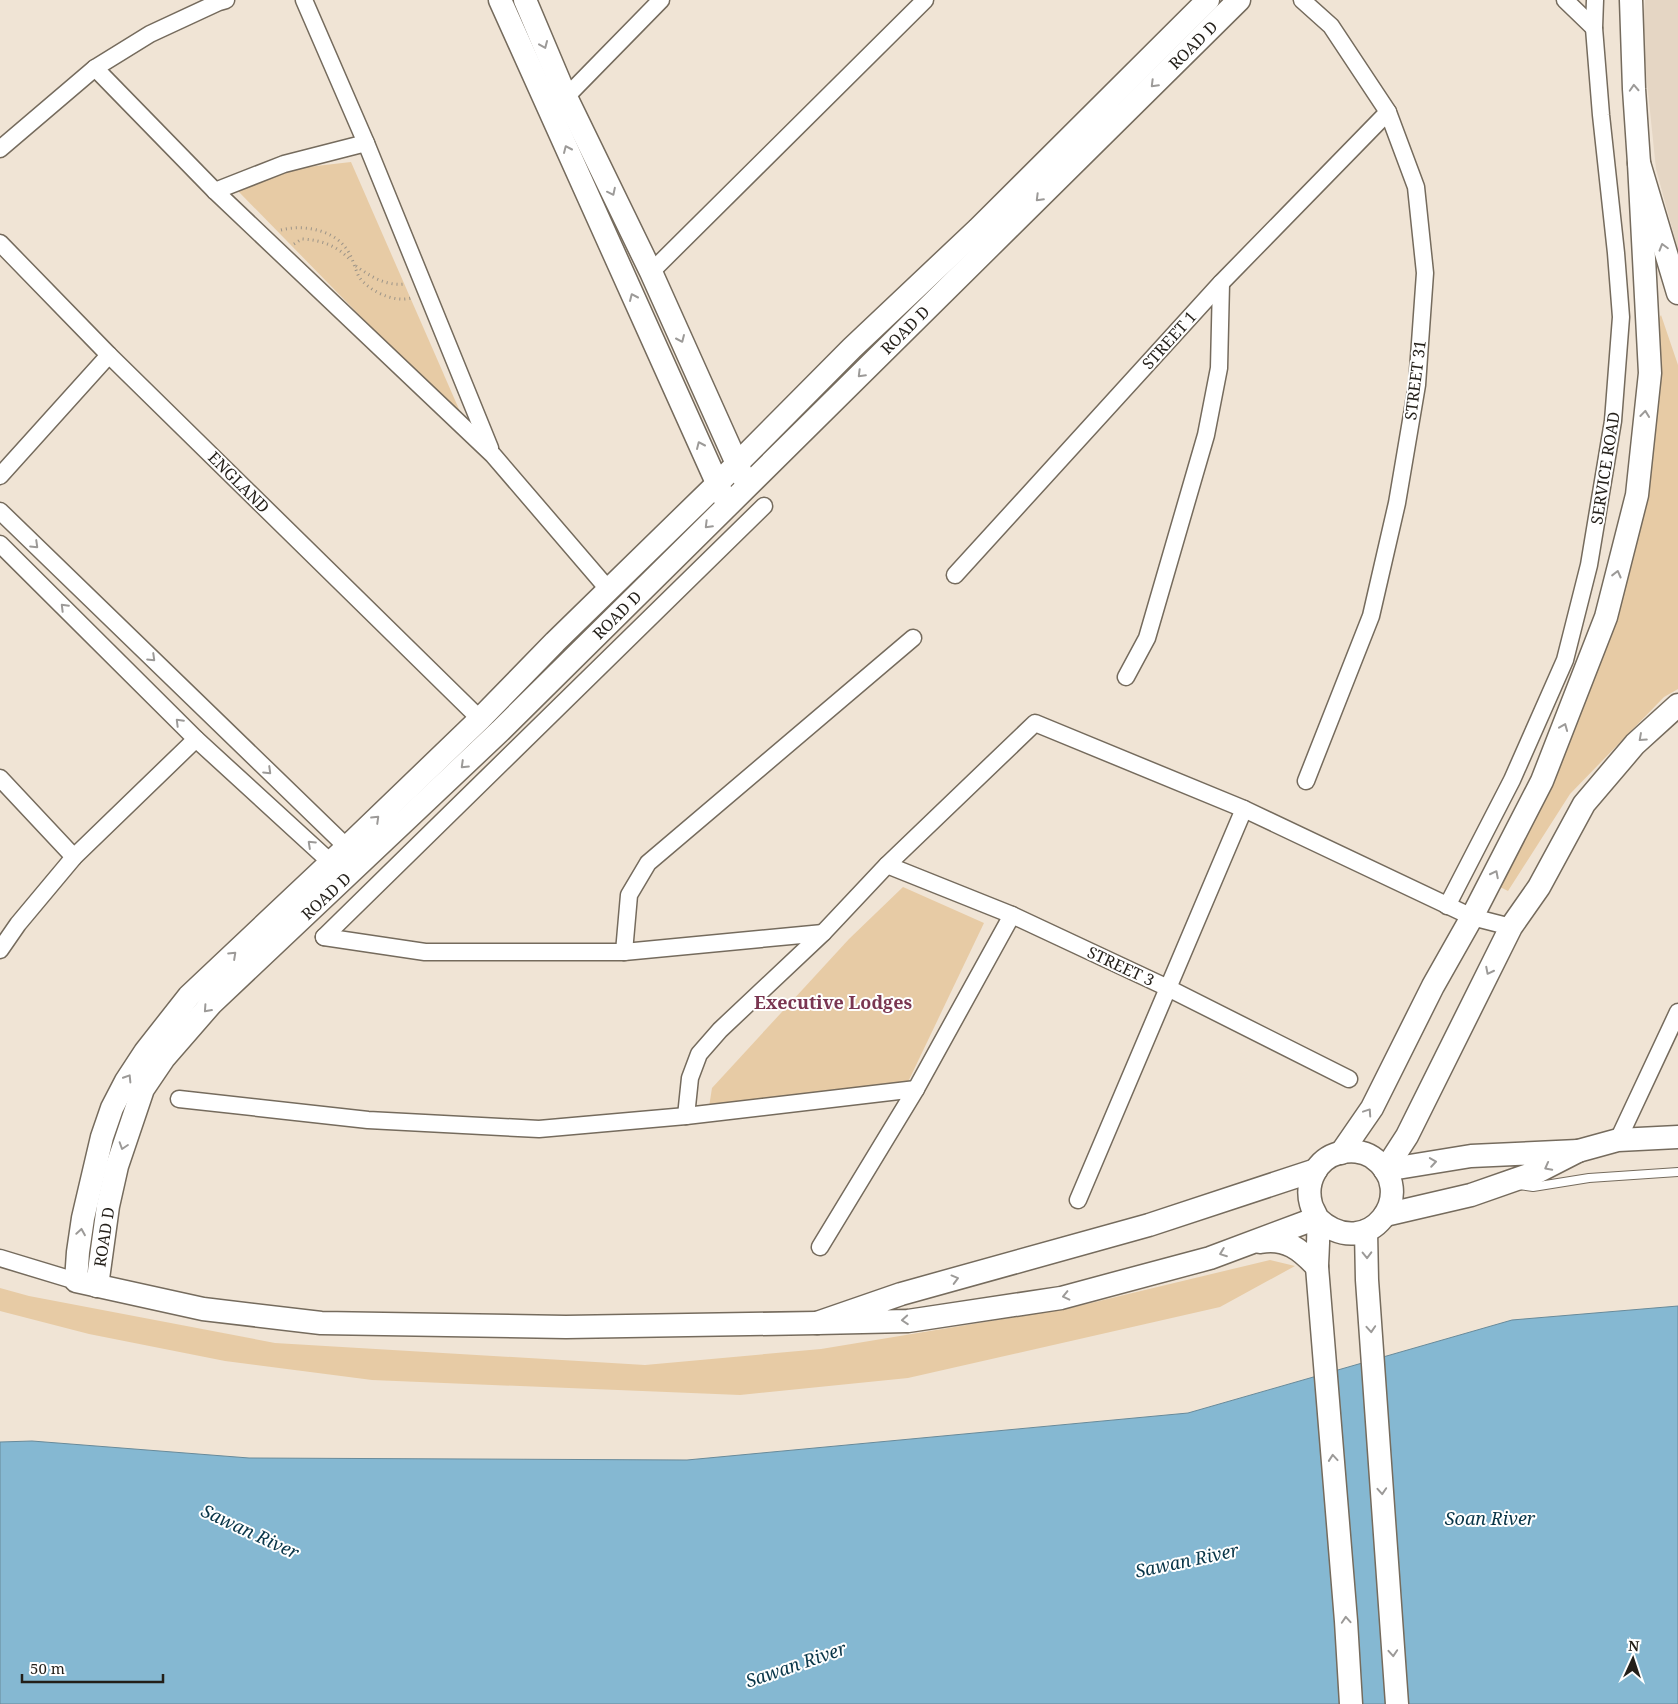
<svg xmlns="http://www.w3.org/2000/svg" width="1678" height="1704" viewBox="0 0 1678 1704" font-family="'Noto Serif',serif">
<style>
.commercial{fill:#e5d6c4}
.green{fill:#e7cba5}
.water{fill:#85b8d2;stroke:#688a9a}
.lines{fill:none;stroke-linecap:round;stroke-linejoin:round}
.lane-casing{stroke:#756b5d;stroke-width:10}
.street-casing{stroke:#756b5d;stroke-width:19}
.secondary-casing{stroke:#756b5d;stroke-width:25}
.path{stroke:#9c9488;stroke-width:3;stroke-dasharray:1 4;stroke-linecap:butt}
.lane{stroke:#fff;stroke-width:8}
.street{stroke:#fff;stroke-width:16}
.secondary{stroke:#fff;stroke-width:22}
.oneway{stroke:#9c9a98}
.labels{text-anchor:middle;stroke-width:4;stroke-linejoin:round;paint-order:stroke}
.street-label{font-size:16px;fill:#231f19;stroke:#fff}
.neighbourhood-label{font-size:18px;font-weight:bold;fill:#7a3651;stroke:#fff}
.water-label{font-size:18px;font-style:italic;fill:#083548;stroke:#fff}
</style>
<rect width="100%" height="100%" fill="#f0e4d5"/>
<path class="commercial" d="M1645 0H1678V250L1656 169 1642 34Z"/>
<g class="green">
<path d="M351 162 465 423 238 191 299 168Z"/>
<path d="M1661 315 1678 365V689L1664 697 1570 794 1508 891 1496 885 1574 731 1619 606 1644 515 1651 460 1657 322Z"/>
<path d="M903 887 984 923 908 1082 709 1107 712 1088 849 939Z"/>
<path d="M1270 1260 1295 1266 1220 1307 908 1378 740 1395 372 1380 225 1361 89 1334 0 1311V1288L29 1296 275 1343 645 1365 821 1349 1070 1308Z"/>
</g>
<path class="water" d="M1678 1306V1704H0V1442L32 1441 249 1458 687 1460 1188 1413 1512 1320Z"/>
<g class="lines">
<defs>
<path id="lane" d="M1519 1185 1533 1187 1589 1178 1678 1172"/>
<g id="street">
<path d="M304 0 366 143 490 448"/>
<path d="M1302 0 1331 26 1388 112 1416 187 1425 273 1417 385 1397 503 1371 616 1306 781"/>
<path d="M1565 0 1594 28"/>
<path d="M95 68 215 191 493 455 608 589"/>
<path d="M566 97 661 0"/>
<path d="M0 149 95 68 150 34 219 2 226 0"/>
<path d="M215 191 284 164 366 143"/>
<path d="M0 243 109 355 480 719"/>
<path d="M651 272 925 0"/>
<path d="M0 476 109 355"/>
<path d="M0 511 354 854"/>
<path d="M0 544 196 739 338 869"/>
<path d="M955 575 1221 283 1388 112"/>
<path d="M1126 677 1147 638 1206 435 1219 368 1221 283"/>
<path d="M0 778 74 857"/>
<path d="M887 865 1012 915 1168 988 1349 1079"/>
<path d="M1447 906 1512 780 1565 660 1589 565 1613 421 1621 317 1616 253 1601 115 1594 28 1595 0"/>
<path d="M324 937 764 506"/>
<path d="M324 937 425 952H624L823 933"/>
<path d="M0 950 18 924 74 857 196 739"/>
<path d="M624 952 629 895 648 863 913 638"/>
<path d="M179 1099 368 1120 539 1129 686 1116 916 1089"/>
<path d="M686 1116 690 1078 699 1054 720 1030 823 933 887 865 1035 723 1244 809 1472 917 1511 927"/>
<path d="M1618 1140 1678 1012"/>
<path d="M1078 1200 1244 809"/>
<path d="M820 1247 916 1089 1012 915"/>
<path d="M0 1258 76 1281"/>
</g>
<g id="secondary">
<path d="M500 0 723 496"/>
<path d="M525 0 566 97 651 272 743 477"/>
<path d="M1631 0 1634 89 1639 163 1678 293"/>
<path d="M1578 1151 1618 1140 1678 1137"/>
<path d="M1341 1153 1372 1108 1433 986 1472 917 1542 781 1606 617 1637 495 1650 373 1639 163"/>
<path d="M1316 1170 1149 1225 901 1294 817 1323 908 1321 1061 1298 1210 1258 1317 1218"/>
<path d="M1385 1170 1407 1136 1511 927 1539 887 1584 804 1635 744 1678 705"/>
<path d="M1385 1215 1471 1195 1537 1172 1578 1151 1471 1156 1385 1170"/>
<path d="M1317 1218C1368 1266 1422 1191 1372 1157 1363 1151 1350 1150 1339 1153 1317 1159 1305 1182 1311 1204 1312 1209 1316 1213 1317 1218 1320 1227 1317 1256 1317 1267L1346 1621 1351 1704"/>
<path d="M1366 1231 1367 1280 1397 1704"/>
<path d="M1260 1242C1286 1237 1301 1250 1317 1267"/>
<path d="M97 1286 108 1206 117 1166 143 1089 164 1058 211 1004 500 731 1239 0"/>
<path d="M817 1323 566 1327 321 1323 203 1309 76 1281 78 1252 83 1218 102 1137 112 1108 126 1081 145 1052 189 996 347 847 480 719 555 642 717 484 852 348 978 229 1208 0"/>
</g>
</defs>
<use href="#lane" class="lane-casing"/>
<use href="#street" class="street-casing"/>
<use href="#secondary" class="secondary-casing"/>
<g class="path">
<path d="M281 230C304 224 335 230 348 251 353 259 355 269 359 277 369 291 394 303 411 298"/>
<path d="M294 244 302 239C322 240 338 246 351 261"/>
<path d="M356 266C370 276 385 286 404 284"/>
</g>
<use href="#lane" class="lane"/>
<use href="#street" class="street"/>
<use href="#secondary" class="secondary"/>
</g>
<defs><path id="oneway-chevron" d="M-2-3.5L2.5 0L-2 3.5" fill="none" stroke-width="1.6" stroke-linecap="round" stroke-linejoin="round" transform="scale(1.25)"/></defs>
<g class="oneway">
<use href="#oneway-chevron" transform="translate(544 45) rotate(67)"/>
<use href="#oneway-chevron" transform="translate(1154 84) rotate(135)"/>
<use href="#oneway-chevron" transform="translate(1634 88) rotate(-93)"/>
<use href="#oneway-chevron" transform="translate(567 149) rotate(-114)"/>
<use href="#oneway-chevron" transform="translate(612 192) rotate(64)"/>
<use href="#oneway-chevron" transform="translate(1039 198) rotate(135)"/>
<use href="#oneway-chevron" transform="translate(1663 247) rotate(-106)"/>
<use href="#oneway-chevron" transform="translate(633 297) rotate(-114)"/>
<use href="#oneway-chevron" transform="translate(681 339) rotate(66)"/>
<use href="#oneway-chevron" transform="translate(861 374) rotate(135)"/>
<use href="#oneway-chevron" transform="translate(1645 414) rotate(-84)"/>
<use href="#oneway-chevron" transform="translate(700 445) rotate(-114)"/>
<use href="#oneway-chevron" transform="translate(708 525) rotate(135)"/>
<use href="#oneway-chevron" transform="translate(35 545) rotate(44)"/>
<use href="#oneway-chevron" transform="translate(1617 574) rotate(-76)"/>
<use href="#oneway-chevron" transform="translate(64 607) rotate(-135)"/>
<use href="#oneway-chevron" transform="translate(152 658) rotate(44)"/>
<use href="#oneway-chevron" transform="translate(179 722) rotate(-135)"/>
<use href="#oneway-chevron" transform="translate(1564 727) rotate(-68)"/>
<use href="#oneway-chevron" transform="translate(1642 738) rotate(138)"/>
<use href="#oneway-chevron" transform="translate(464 765) rotate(136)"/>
<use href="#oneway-chevron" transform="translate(268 771) rotate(44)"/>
<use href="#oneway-chevron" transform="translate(376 819) rotate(-44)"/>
<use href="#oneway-chevron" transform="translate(311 844) rotate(-137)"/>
<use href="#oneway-chevron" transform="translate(1495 874) rotate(-63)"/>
<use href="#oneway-chevron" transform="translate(233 955) rotate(-43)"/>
<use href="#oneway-chevron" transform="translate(1489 971) rotate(117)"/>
<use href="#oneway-chevron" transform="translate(207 1009) rotate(132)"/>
<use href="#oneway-chevron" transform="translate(128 1078) rotate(-58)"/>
<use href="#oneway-chevron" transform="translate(1368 1112) rotate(-56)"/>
<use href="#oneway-chevron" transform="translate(123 1146) rotate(108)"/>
<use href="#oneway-chevron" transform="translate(1433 1162) rotate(-9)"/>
<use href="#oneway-chevron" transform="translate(1548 1167) rotate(152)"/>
<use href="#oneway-chevron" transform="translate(81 1232) rotate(-81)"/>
<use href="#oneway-chevron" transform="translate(1223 1253) rotate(159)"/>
<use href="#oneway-chevron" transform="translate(1367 1255) rotate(89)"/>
<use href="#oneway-chevron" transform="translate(955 1279) rotate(-15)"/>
<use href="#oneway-chevron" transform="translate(1066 1296) rotate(167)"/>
<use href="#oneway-chevron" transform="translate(905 1320) rotate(176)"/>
<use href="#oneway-chevron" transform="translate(1371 1329) rotate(86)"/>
<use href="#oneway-chevron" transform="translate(1333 1458) rotate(-95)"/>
<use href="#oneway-chevron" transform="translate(1382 1491) rotate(86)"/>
<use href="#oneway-chevron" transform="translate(1346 1620) rotate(-94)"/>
<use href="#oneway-chevron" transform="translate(1393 1653) rotate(86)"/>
</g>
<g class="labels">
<g class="street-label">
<text transform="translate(1193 45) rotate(-45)" y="6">ROAD D</text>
<text transform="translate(905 330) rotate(-45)" y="6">ROAD D</text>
<text transform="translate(1169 340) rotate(-48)" y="6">STREET 1</text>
<text transform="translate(1415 380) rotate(-83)" y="6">STREET 31</text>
<text transform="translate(1605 468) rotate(-81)" y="6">SERVICE ROAD</text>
<text transform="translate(239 482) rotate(45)" y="6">ENGLAND</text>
<text transform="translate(617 615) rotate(-45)" y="6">ROAD D</text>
<text transform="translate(326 896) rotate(-43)" y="6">ROAD D</text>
<text transform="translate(1121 966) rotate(25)" y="6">STREET 3</text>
<text transform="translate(104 1237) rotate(-81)" y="6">ROAD D</text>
</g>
<g class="neighbourhood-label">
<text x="833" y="1009">Executive Lodges</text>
</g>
<g class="water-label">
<text x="1490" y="1525">Soan River</text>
<text transform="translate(250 1532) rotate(25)" y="6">Sawan River</text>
<text transform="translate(1187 1561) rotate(-12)" y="6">Sawan River</text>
<text transform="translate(796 1665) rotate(-19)" y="6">Sawan River</text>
</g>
</g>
<g transform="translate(1633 1659) rotate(3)" stroke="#ffffff" stroke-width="4" paint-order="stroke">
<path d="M0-4L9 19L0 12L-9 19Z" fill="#231f19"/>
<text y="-8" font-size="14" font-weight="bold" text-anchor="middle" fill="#231f19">N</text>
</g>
<path d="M22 1674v8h141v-8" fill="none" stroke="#231f19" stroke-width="2.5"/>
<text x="30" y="1674" font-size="15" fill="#231f19" stroke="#ffffff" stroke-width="4" paint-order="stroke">50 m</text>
</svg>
